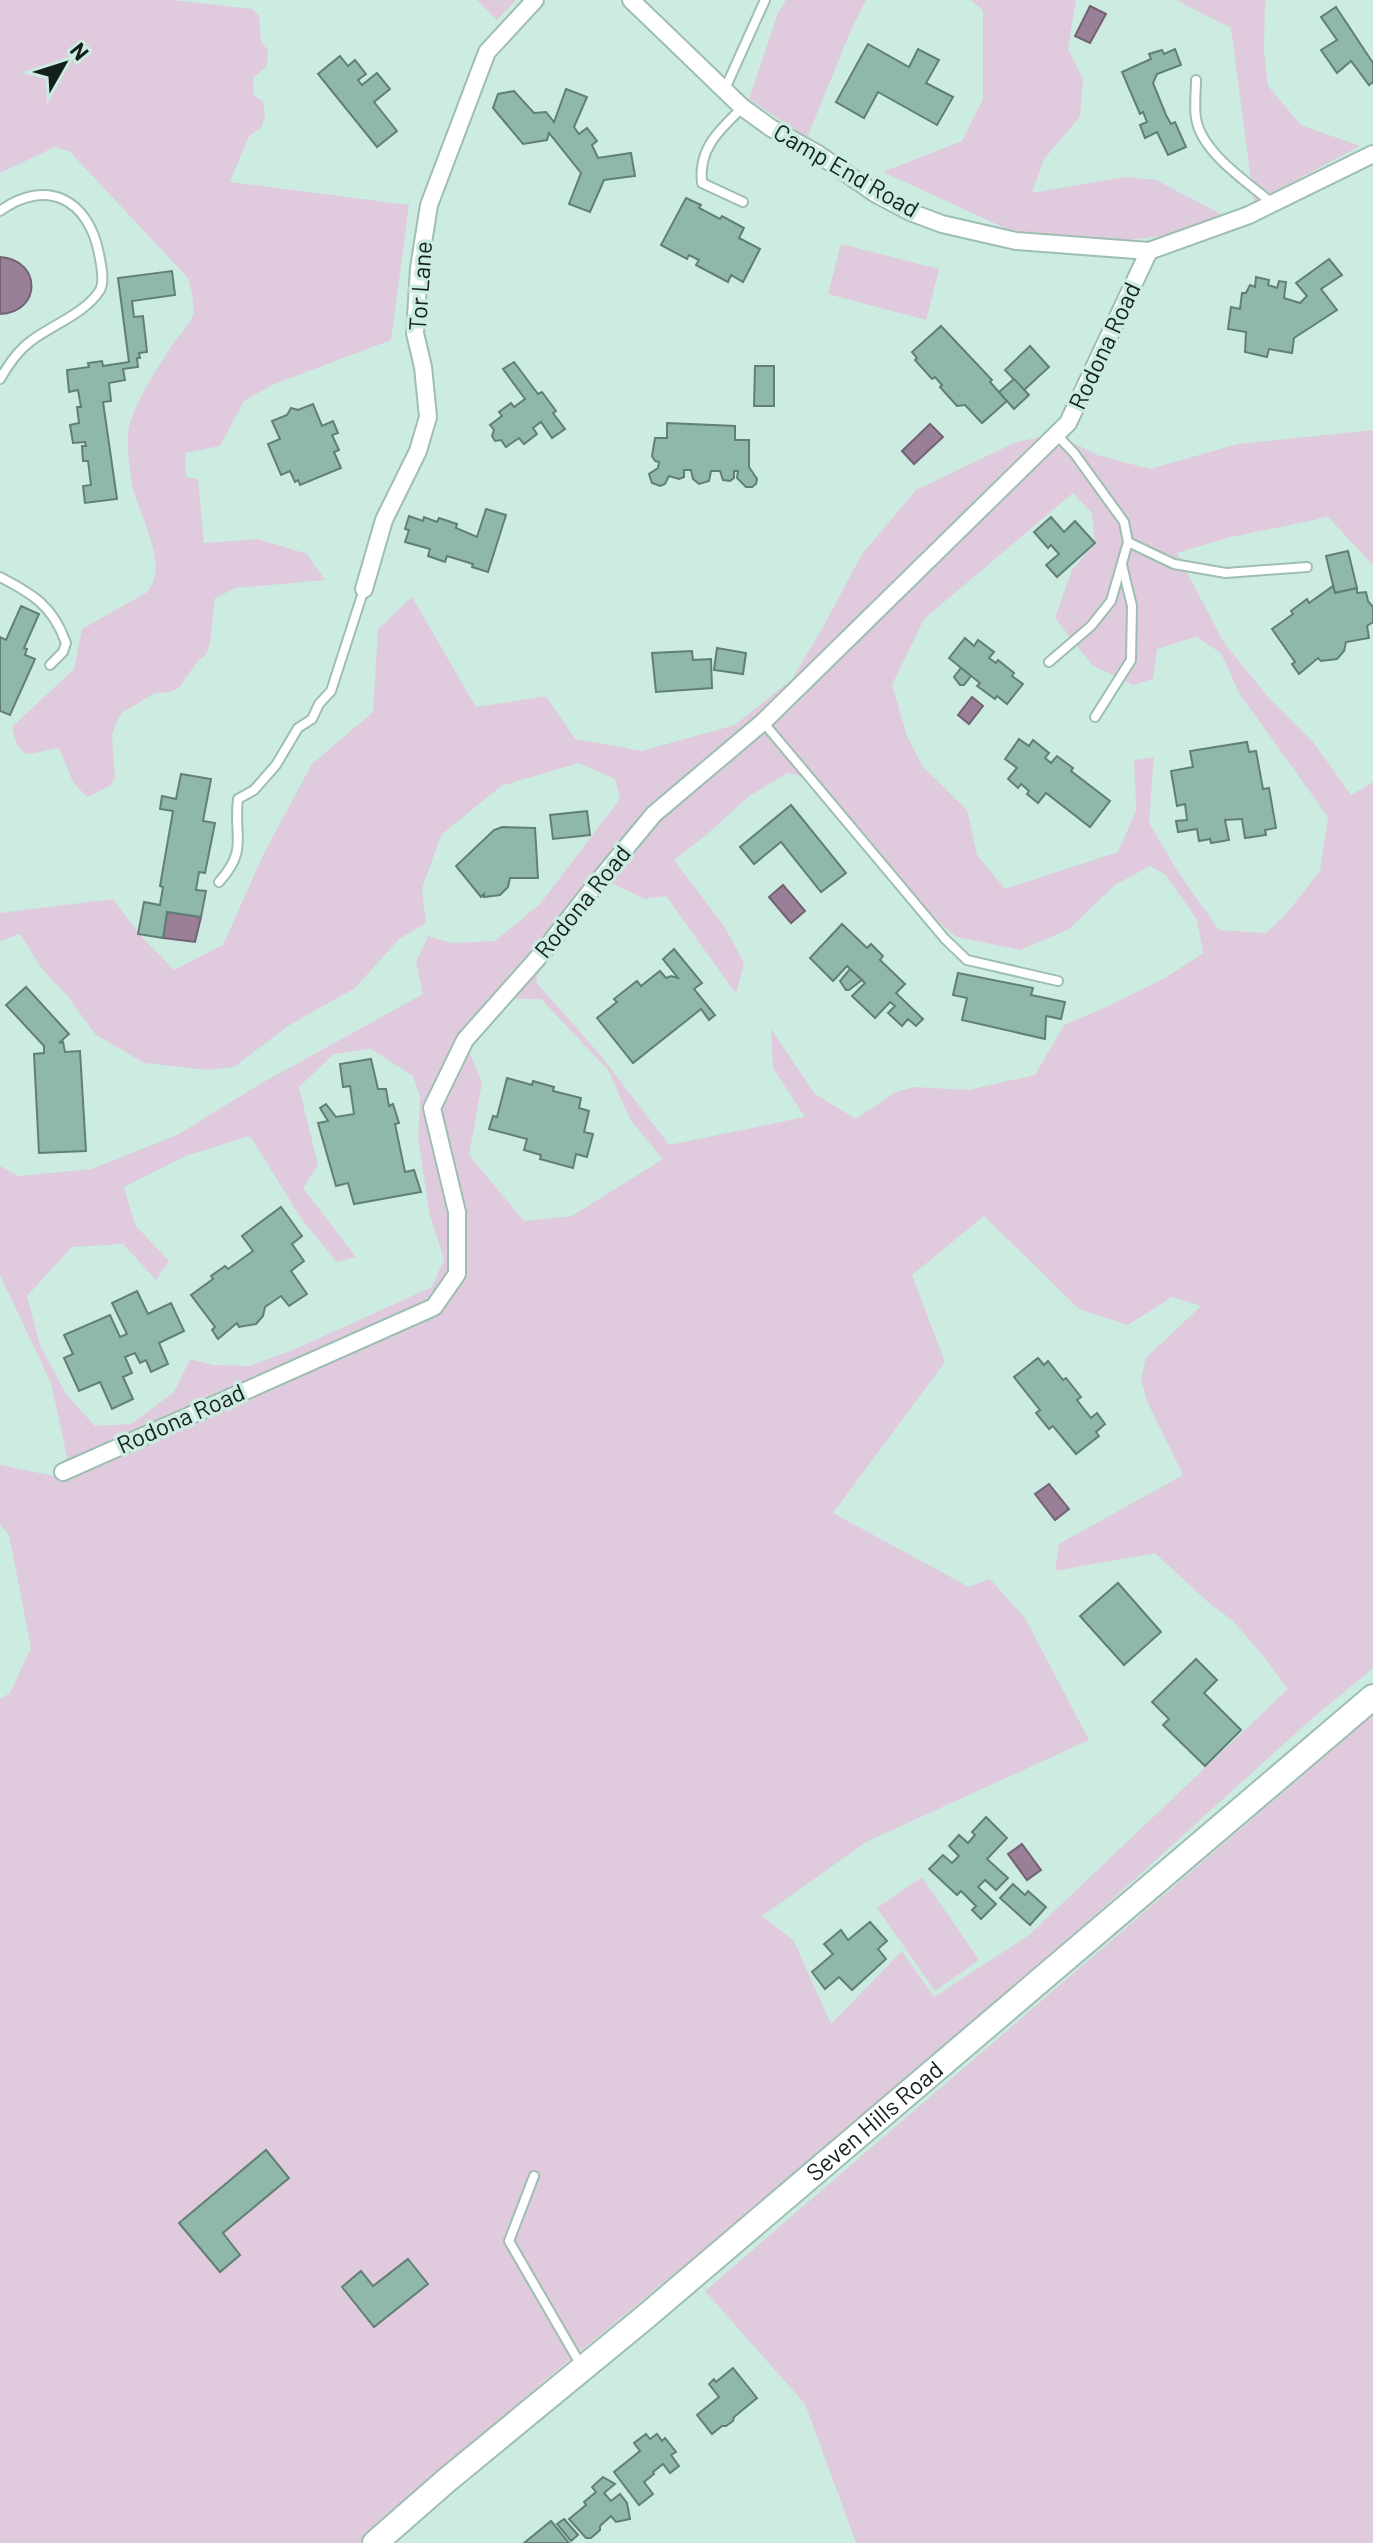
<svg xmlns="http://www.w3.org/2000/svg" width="1373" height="2543" viewBox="0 0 1373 2543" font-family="Barlow,sans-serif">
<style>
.green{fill:#dfcbdd;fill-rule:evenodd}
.water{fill:#9a7f98;stroke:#726273;stroke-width:2}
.building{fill:#8fb8aa;stroke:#627f75;stroke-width:2}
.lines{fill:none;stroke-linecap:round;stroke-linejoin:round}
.lane-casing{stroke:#9fbeb3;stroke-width:12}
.street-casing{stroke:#9fbeb3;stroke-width:20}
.secondary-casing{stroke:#9fbeb3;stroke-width:28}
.lane{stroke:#fff;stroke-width:8}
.street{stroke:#fff;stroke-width:16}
.secondary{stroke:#fff;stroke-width:24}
.labels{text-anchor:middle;stroke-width:7;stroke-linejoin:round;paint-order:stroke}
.street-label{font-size:24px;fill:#14201c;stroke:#ccece1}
</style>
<rect width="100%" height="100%" fill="#ccece1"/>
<g class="green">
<path d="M0 0H173L252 9 259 16 261 41 268 51 267 66 253 78 254 96 263 101 265 116 261 128 249 136 230 182 409 205 391 340 272 385 244 401 220 446 185 453 186 477 198 479 204 543 258 539 307 554 325 580 236 588 215 598 210 643 206 655 197 662 179 688 171 692 155 693 123 712 116 723 112 735 115 778 110 786 87 797 73 782 59 748C27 753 21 764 12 727L74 669 82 629 146 593C171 568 140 517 133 489 130 475 127 447 128 433 130 410 159 365 172 345 178 336 190 325 193 315 195 302 191 290 188 278L70 152 55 147 0 173Z"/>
<path d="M477 0H516L497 20Z"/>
<path d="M786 0H866L851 30 807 138 749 99 778 13Z"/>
<path d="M971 0H1076L1068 49 1083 79 1080 117 1044 159 1032 193 1125 177 1156 180 1221 214 1171 235 1094 244 1007 229 883 172 962 141 983 99V11Z"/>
<path d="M1176 0H1265L1264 51 1268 86 1301 125 1360 146 1254 203 1231 28Z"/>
<path d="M841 244 939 269 926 320 828 294Z"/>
<path d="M1373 430V565L1328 517 1231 537 1177 553 1224 643 1269 698 1313 742 1351 795 1373 782V1668L1308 1722 1050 1956 839 2138 543 2382 359 2543H0V1699L10 1693 31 1648 9 1535 0 1525V1465L54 1476 67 1457 51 1383 0 1275V1166L18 1176 92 1169 177 1135 260 1084 423 994 416 962 428 936 452 943 495 941 540 904 620 799 615 779 579 763 501 786 441 835 422 889 426 923 399 939 355 988 288 1026 234 1067 207 1070 144 1063 95 1034 66 994 42 969 20 934 0 941V913L113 899 139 934 174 970 223 945 264 853 312 764 373 712 378 629 412 597 476 707 546 696 575 739 642 751 735 725 792 679 823 627 862 554 916 490 1016 442 1056 434 1097 455 1150 469 1238 444ZM1073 493 1092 513 1095 543 1072 570 1055 618 1092 665 1133 685 1153 679 1157 649 1196 637 1221 653 1239 693 1328 817 1320 871 1287 913 1266 933 1219 930 1178 872 1149 823 1154 757 1134 760 1136 810 1118 852 1005 889 977 855 967 810 923 767 907 736 892 685 924 619ZM788 773 815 780 855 824 915 900 956 937 1020 950 1069 929 1115 885 1150 866 1167 876 1197 920 1203 953 1165 978 1108 1006 1064 1025 1035 1075 969 1090 913 1087 894 1093 856 1119 815 1094 771 1029 773 1068 805 1117 669 1145 602 1057 536 982 544 952 600 878 645 899 666 896 736 994 744 963 724 926 674 860 705 836 749 796ZM504 999H541L608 1070 631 1121 663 1159 572 1216 524 1221 469 1155 482 1083 465 1040ZM371 1049 413 1076 420 1096 418 1138 430 1216 444 1259 432 1287 293 1350 249 1366 213 1365 190 1359 174 1392 131 1424 95 1426 66 1394 40 1345 27 1296 72 1247 123 1244 156 1280 169 1261 135 1225 124 1187 188 1155 250 1136 303 1221 337 1262 356 1257 303 1188 318 1165 299 1087 334 1054ZM984 1216 1079 1309 1128 1325 1172 1297 1201 1306 1146 1358 1141 1379 1147 1401 1183 1475 1059 1544 1055 1571 1155 1553 1209 1603 1232 1620 1264 1657 1288 1689 1029 1935 934 1997 902 1951 831 2024 794 1941 762 1916 866 1842 1089 1740 1025 1618 990 1579 969 1587 833 1513 945 1362 912 1275Z"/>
<path d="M1373 1715V2543H856L805 2404 705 2291Z"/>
<path d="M922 1877 979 1960 935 1991 877 1908Z"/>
</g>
<g class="water">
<path d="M1090 6 1106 14 1090 43 1075 36Z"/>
<path d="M0 257C42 260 42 312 0 314Z"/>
<path d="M930 424 943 437 914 464 902 451Z"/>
<path d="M972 697 983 706 969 724 958 715Z"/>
<path d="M783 885 805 911 791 923 769 897Z"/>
<path d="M167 912 201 917 195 942 163 938Z"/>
<path d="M1049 1484 1069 1509 1055 1520 1035 1494Z"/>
<path d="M1022 1844 1041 1870 1027 1880 1008 1854Z"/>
</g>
<g class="building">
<path d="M1336 7 1373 63V82L1369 85 1351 61 1337 73 1321 50 1337 40 1321 17Z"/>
<path d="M868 44 909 67 918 49 939 60 926 83 953 97 937 125 878 92 864 118 836 102Z"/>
<path d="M1175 49 1181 65 1157 74 1153 83 1166 115 1171 124 1175 122 1186 147 1168 155 1157 132 1145 138 1140 125 1147 122 1143 112 1140 114 1122 72 1151 59 1149 54 1162 50 1164 54Z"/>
<path d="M340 56 348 66 355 60 366 74 358 80 362 85 377 73 390 89 374 102 397 131 377 147 318 74Z"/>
<path d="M566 89 587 97 574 127 579 134 587 128 597 141 592 145 598 158 631 153 635 176 604 180 590 212 569 204 581 173 549 133 547 140 523 144 493 108 498 94 514 91 534 113 546 112 554 122Z"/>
<path d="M686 198 701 205 699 208 720 219 722 216 744 228 739 238 760 249 743 282 731 275 728 282 696 265 699 260 689 255 687 259 661 245Z"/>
<path d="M1329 259 1342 275 1321 289 1337 310 1294 338 1292 353 1269 349 1267 357 1245 352 1246 332 1228 329 1231 307 1240 309 1242 293H1246L1250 285 1255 287 1256 277 1269 280 1268 285 1277 288 1279 281 1286 282 1284 298 1300 303 1307 296 1296 283Z"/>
<path d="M172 271 175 295 132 301 134 317 143 316 147 352 139 353 140 358H137L138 367 123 369 125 380 109 383 111 401 103 402 117 499 85 503 83 486 91 485 88 461H83L82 446H86L85 442 73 443 70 425 79 423 77 407H81L78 390 69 392 67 370 89 367 88 363 102 361 103 366 129 362 118 278Z"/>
<path d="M941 326 992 380 990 382 1007 401 982 423 965 405 957 406 940 387 942 385 935 377 932 379 915 360 917 358 912 352Z"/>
<path d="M1030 346 1049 367 1024 390 1005 370Z"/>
<path d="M514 362 538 394 542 392 556 411 553 413 565 429 552 438 541 422 533 428 537 434 524 444 519 438 506 447 501 440 495 441 492 436 494 430 490 425 502 416 499 412 511 403 514 407 525 399 503 369Z"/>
<path d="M755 366H774V406H754Z"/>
<path d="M1014 379 1029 395 1014 409 999 392Z"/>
<path d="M313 404 322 426 333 421 338 433 332 435 339 450 334 452 341 468 300 485 298 480 295 482 290 471 281 475 268 444 280 439 272 421 287 415 291 408 298 410Z"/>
<path d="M667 423 735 426V440H749V467L757 479 756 484 752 487H746L737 478 738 471H734V478L730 481 723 480 720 471H711L709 481 699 484 693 479 691 470H684V477L679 479 669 476 665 484 660 486 652 483 649 474 658 468 659 462 655 461 652 456 655 438H667Z"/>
<path d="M486 509 506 515 488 572 472 567 473 564 447 556 445 562 428 556 430 549 405 542 409 530 405 529 409 516 423 521 424 517 437 522 439 518 457 524 456 528 477 537Z"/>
<path d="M1051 517 1064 532 1075 521 1095 543 1057 577 1046 565 1059 554 1051 545 1048 548 1034 532Z"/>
<path d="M1348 551 1357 588 1335 593 1326 556Z"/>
<path d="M1333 586 1335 593 1357 588V593L1366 592 1368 601 1373 607V622L1367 626 1369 638 1346 642 1344 651 1337 659 1321 661 1318 658 1299 674 1292 664 1295 662 1272 629 1293 614 1291 611 1307 599 1309 603Z"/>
<path d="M21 606 39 614 24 648 27 649 25 655 35 659 10 715 0 711V637L6 640Z"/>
<path d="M965 638 974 646 978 640 994 652 989 658 996 663 998 660 1014 673 1012 676 1023 684 1007 704 997 696 995 699 977 686 980 683 949 658Z"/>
<path d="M717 648 746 653 743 674 714 670Z"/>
<path d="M692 651 693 660 711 659 712 688 656 692 652 653Z"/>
<path d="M961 668 971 676 964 685H960L954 677Z"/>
<path d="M1019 739 1029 746 1033 740 1049 753 1045 758 1051 763 1057 756 1073 768 1071 771 1110 801 1090 827 1046 793 1038 803 1027 794 1029 791 1021 784 1018 788 1008 779 1017 768 1005 759Z"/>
<path d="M1247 742 1249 752 1256 751 1263 789 1269 788 1276 828 1265 830 1266 835 1245 838 1242 819 1225 820 1229 840 1211 843 1210 839 1199 841 1197 829 1178 832 1176 821 1187 820 1185 804 1177 806 1171 771 1193 767 1190 751Z"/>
<path d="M181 774 211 779 203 821 215 823 205 873 199 872 196 890 206 891 201 917 167 912 163 938 138 934 144 902 160 905 163 887 160 886 173 811 160 809 162 796 176 799Z"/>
<path d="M791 805 846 873 821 892 781 842 754 864 740 847Z"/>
<path d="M587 811 590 835 553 839 550 815Z"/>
<path d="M502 827 535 828 538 878H510L508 887 500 895 484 897V894L481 897 456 866 494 830Z"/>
<path d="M842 924 867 948 871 944 883 956 880 960 905 984 896 993 923 1019 916 1026 908 1019 902 1026 888 1013 895 1006 890 1002 875 1018 852 996 865 983 847 966 833 981 810 958Z"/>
<path d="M674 949 702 983 694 989 715 1015 709 1020 701 1009 633 1063 597 1018 617 1002 614 999 637 981 641 986 660 971 666 978 671 976 678 978 663 959Z"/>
<path d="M850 969 862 980 849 990H846L840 981Z"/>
<path d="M958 973 1033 988 1031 995 1065 1002 1061 1019 1046 1016 1045 1039 962 1020 967 998 953 995Z"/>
<path d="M26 987 69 1034 59 1043 63 1042 65 1052 80 1051 86 1151 39 1153 34 1054 44 1053V1046L6 1005Z"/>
<path d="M371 1059 378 1089H386L389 1106 393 1104 399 1123 395 1124 405 1172 414 1170 421 1192 354 1204 348 1183 336 1186 318 1123 328 1121 320 1108 326 1104 336 1117 354 1114 350 1086 343 1087 340 1064Z"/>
<path d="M507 1078 532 1085 533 1081 554 1087 553 1091 581 1098 579 1108 589 1111 584 1132 593 1134 587 1157 576 1154 573 1168 540 1159 541 1155 524 1150 527 1139 489 1129 493 1116 497 1117Z"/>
<path d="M281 1207 302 1236 292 1244 304 1261 291 1271 307 1294 289 1306 281 1296 265 1307 263 1316 256 1324 239 1327 237 1323 218 1339 212 1330 215 1327 191 1295 213 1279 211 1276 225 1266 228 1269 253 1251 242 1236Z"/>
<path d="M137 1291 148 1314 171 1303 184 1331 159 1343 168 1364 151 1372 146 1360 140 1363 135 1353 125 1357 132 1373 123 1377 133 1399 112 1409 100 1382 79 1391 64 1358 73 1354 64 1335 110 1315 120 1337 127 1334 112 1303Z"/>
<path d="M1038 1358 1044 1365 1048 1361 1063 1380 1066 1378 1081 1397 1077 1400 1091 1418 1097 1413 1105 1424 1096 1432 1099 1436 1076 1454 1053 1426 1049 1429 1036 1413 1040 1410 1014 1377Z"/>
<path d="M1118 1583 1161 1632 1124 1665 1080 1616Z"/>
<path d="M1196 1659 1217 1680 1204 1693 1241 1730 1205 1766 1163 1725 1169 1719 1152 1702Z"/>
<path d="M986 1817 1007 1838 987 1859 1008 1878 996 1890 985 1880 978 1887 996 1904 981 1919 972 1910 976 1906 961 1891 957 1895 929 1869 943 1855 952 1863 959 1856 949 1846 959 1835 968 1843 975 1835 972 1832Z"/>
<path d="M1013 1884 1025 1895 1028 1891 1046 1907 1030 1925 1000 1898Z"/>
<path d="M870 1922 887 1941 878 1949 886 1959 852 1990 839 1977 825 1989 812 1972 833 1954 824 1944 841 1930 848 1940Z"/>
<path d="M266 2150 289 2178 223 2233 240 2255 220 2272 179 2223Z"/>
<path d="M408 2259 428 2284 374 2327 342 2287 361 2271 373 2286Z"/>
<path d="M733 2368 757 2398 734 2417 733 2421 726 2426H722L712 2434 697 2415 719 2397 709 2384 714 2379 716 2382Z"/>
<path d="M646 2434 650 2439 657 2434 662 2441 665 2438 676 2452 671 2455 679 2466 670 2473 663 2464 653 2472 654 2474 644 2482 653 2494 639 2505 614 2472 640 2451 634 2443Z"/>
<path d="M603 2477 615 2484 604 2493 611 2501 620 2494 627 2503 630 2519 616 2522 611 2516 600 2526V2530L591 2538H586L569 2519 586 2505 584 2502 596 2492 592 2487Z"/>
<path d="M564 2519 578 2535 571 2541 557 2524Z"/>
<path d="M551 2521 569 2543H524Z"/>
</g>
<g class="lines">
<defs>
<g id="lane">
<path d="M1196 80C1196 92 1194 106 1196 118 1201 152 1247 182 1272 203"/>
<path d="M724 91 765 0"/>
<path d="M742 108C719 130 698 149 702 183L743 202"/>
<path d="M0 211C47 177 89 200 99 254 101 264 105 281 100 290 86 313 52 325 31 341 17 351 8 365 0 379"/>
<path d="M1128 542 1174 564 1226 573 1307 567"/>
<path d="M0 577C33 594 53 606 66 643L63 652 50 665"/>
<path d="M1049 662 1091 626 1111 601 1128 542 1124 522 1074 453 1057 435"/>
<path d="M1095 717 1131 660 1132 606 1122 565"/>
<path d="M763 722 945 939 967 960 1058 981"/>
<path d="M219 882C249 849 233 836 238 799L254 790 276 765 298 728 312 719 319 704 331 691 364 589"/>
<path d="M534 2176 509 2241 582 2367"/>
</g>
<g id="street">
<path d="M631 0 742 107 771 128 818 154 876 194 910 212 942 224 1016 241 1149 251 1249 215 1373 154"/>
<path d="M364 589 384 520 418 451 428 417 423 367 415 333 419 268 429 205 487 52 535 0"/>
<path d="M63 1472 434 1307 457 1274V1212L432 1108 465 1040 543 952 601 878 654 814 763 722 1068 423 1149 251"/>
</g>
<g id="secondary">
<path id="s1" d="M375 2543 447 2480 644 2318 1373 1697"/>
</g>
</defs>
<use href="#lane" class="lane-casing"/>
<use href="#street" class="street-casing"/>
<use href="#secondary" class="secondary-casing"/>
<use href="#lane" class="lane"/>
<use href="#street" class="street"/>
<use href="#secondary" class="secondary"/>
</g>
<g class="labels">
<g class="street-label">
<text transform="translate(846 171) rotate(30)" y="8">Camp End Road</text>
<text transform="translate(421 286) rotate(-86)" y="8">Tor Lane</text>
<text transform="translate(1105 346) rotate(-65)" y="8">Rodona Road</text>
<text transform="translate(583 902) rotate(-51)" y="8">Rodona Road</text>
<text transform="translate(181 1419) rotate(-24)" y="8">Rodona Road</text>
<text dy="8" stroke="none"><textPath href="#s1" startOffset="654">Seven Hills Road</textPath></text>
</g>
</g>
<g transform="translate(64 64) rotate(51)" stroke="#ccece1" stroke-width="6" paint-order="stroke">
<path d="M0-6L14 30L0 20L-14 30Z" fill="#14201c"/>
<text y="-12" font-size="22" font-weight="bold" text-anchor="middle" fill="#14201c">N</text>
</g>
</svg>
